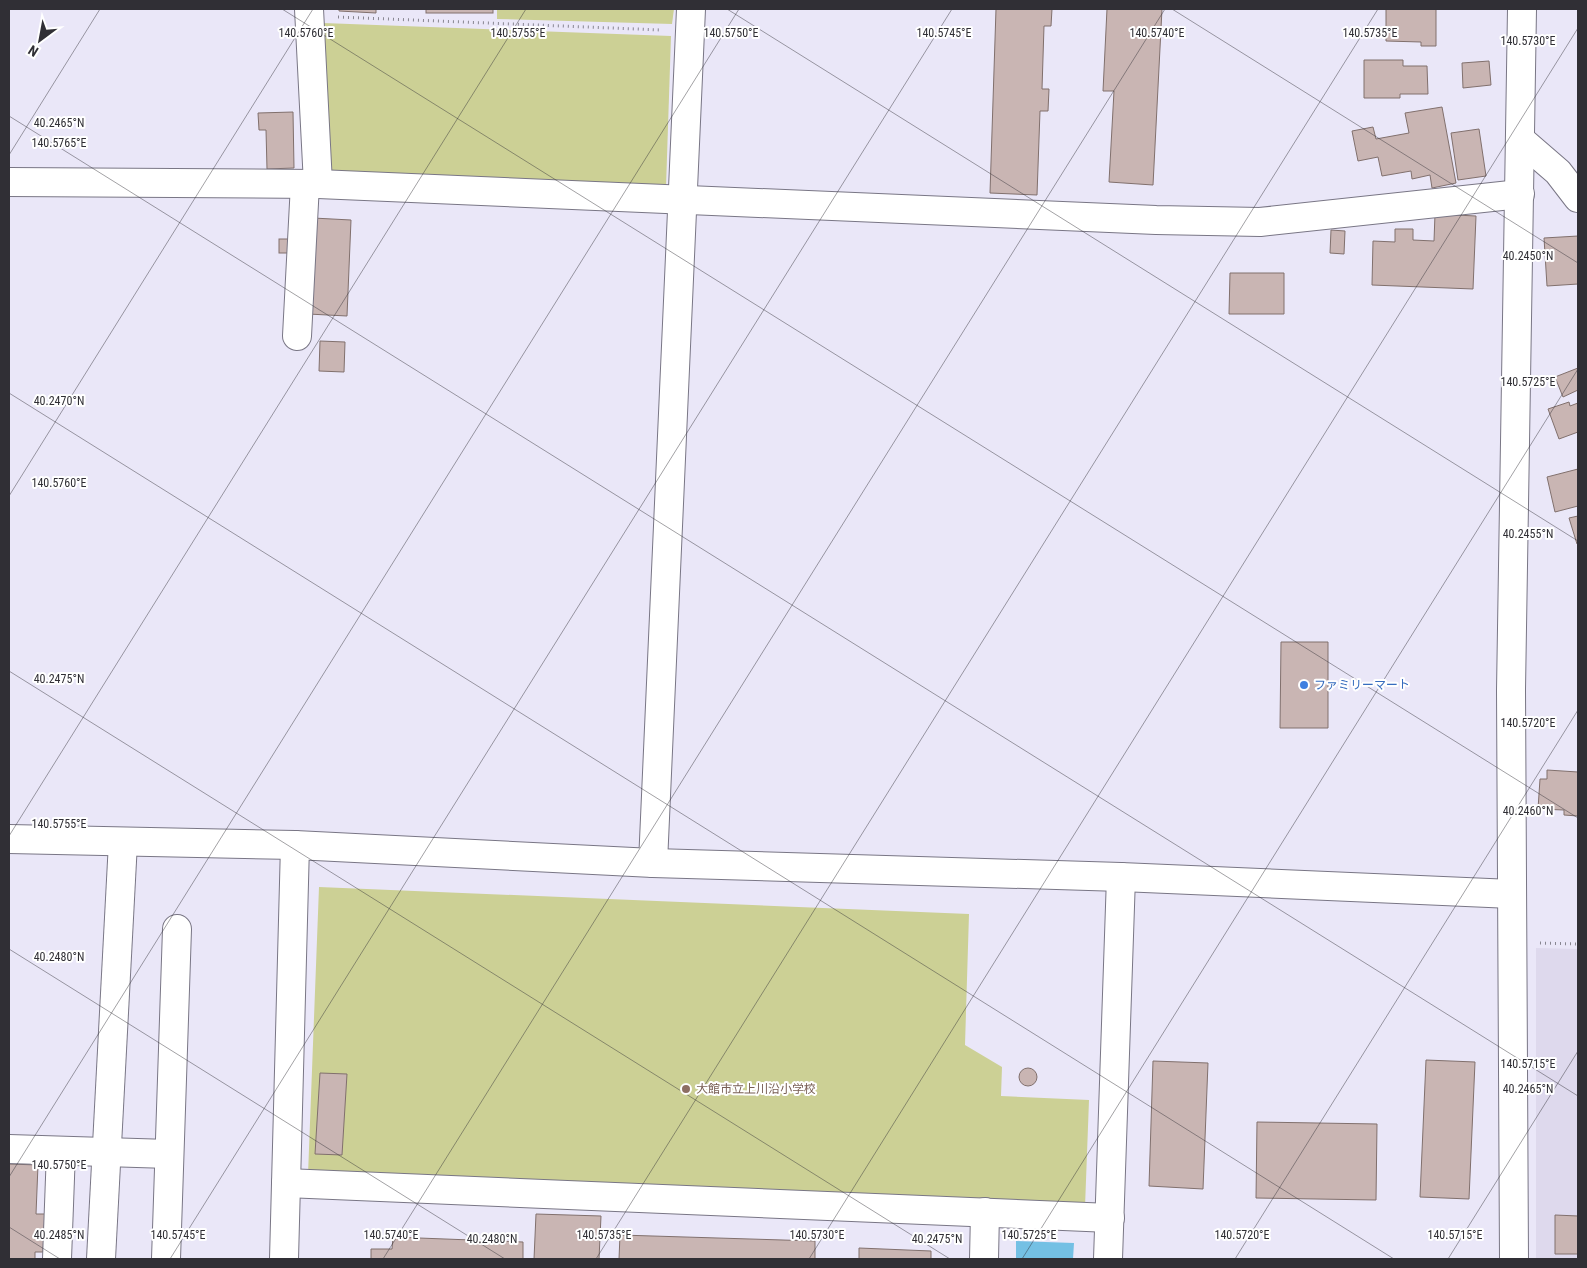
<svg xmlns="http://www.w3.org/2000/svg" width="1587" height="1268" viewBox="0 0 1587 1268" font-family="'Roboto Condensed','Noto Sans JP',sans-serif">
<style>
.industrial{fill:#ded9ed}
.green{fill:#ccd095}
.water{fill:#74c0e4}
.building{fill:#c9b5b3;stroke:#81706d}
.lines{fill:none;stroke-linecap:round;stroke-linejoin:round}
.minor-casing{stroke:#797685;stroke-width:30}
.path{stroke:#878590;stroke-width:3;stroke-dasharray:1 4;stroke-linecap:butt}
.minor{stroke:#fff;stroke-width:28}
.ticks{fill:none;stroke:#302f35;stroke-width:1;stroke-opacity:0.45}
.shop-dot{fill:#3f7fe0;stroke:#fff;stroke-width:2}
.education-dot{fill:#8d6e63;stroke:#fff;stroke-width:2}
.labels{text-anchor:middle;stroke-width:4;stroke-linejoin:round;paint-order:stroke}
.shop-label{font-size:12px;fill:#366cbe;stroke:#fff;text-anchor:start}
.education-label{font-size:12px;fill:#785e54;stroke:#fff;text-anchor:start}
.ticks-label{font-size:12px;text-anchor:middle;fill:#302f35;stroke:#fff;stroke-width:4;stroke-linejoin:round;paint-order:stroke}
</style>
<rect width="100%" height="100%" fill="#eae7f8"/>
<path class="industrial" d="M1536 948 1578 949V1259H1536Z"/>
<g class="green">
<path d="M497 9H674L672 24 497 19Z"/>
<path d="M323 23 671 36 666 187 325 176Z"/>
<path d="M319 887 969 914 965 1045 1002 1067 1001 1096 1089 1100 1085 1207 308 1175Z"/>
</g>
<path class="water" d="M1016 1241 1074 1243 1073 1259H1016Z"/>
<g class="building">
<path d="M339 9H376V13L339 11Z"/>
<rect x="426" y="9" width="67" height="4"/>
<path d="M996 9H1052L1051 26H1044L1042 89H1049L1048 111H1040L1037 195 990 193Z"/>
<path d="M1107 9H1162L1153 185 1109 182 1114 91H1103Z"/>
<path d="M1386 9H1436V46H1421V42L1386 41Z"/>
<path d="M1364 60H1403V66H1427L1428 94H1400V98H1364Z"/>
<path d="M1489 61 1491 85 1463 88 1462 63Z"/>
<path d="M1442 107 1456 183 1432 188 1430 175 1412 179 1411 171 1382 176 1378 157 1358 161 1352 131 1373 127 1376 139 1409 133 1405 113Z"/>
<path d="M293 112 294 168 267 169 266 130H259L258 113Z"/>
<path d="M1479 129 1486 176 1458 180 1451 133Z"/>
<path d="M1435 214 1476 216 1473 289 1372 285 1373 241 1395 242V229H1413V240L1434 241Z"/>
<path d="M313 218 351 220 347 316 308 314Z"/>
<path d="M1331 230 1345 231 1344 254 1330 253Z"/>
<path d="M1578 236V284L1547 286 1544 238Z"/>
<rect x="279" y="239" width="11" height="14"/>
<path d="M1230 273H1284V314H1229Z"/>
<path d="M320 341 345 342 344 372 319 371Z"/>
<path d="M1578 368V390L1563 397 1555 377Z"/>
<path d="M1569 402 1570 406 1578 403V432L1559 439 1548 409Z"/>
<path d="M1578 469V506L1555 512 1547 477Z"/>
<path d="M1578 516V544H1577L1569 518Z"/>
<path d="M1281 642H1328V728H1280Z"/>
<path d="M1547 770 1578 772V816L1564 815V810L1538 809 1540 779H1547Z"/>
<path d="M1426 1060 1475 1062 1469 1199 1420 1197Z"/>
<path d="M1153 1061 1208 1063 1203 1189 1149 1186Z"/>
<circle cx="1028" cy="1077" r="9"/>
<path d="M320 1073 347 1074 342 1155 315 1154Z"/>
<path d="M1257 1122 1377 1124 1376 1200 1256 1198Z"/>
<path d="M9 1164 38 1165 36 1214H45L43 1252H35V1259H9Z"/>
<path d="M536 1214 601 1216 599 1259H534Z"/>
<path d="M1555 1215 1578 1216V1254H1555Z"/>
<path d="M620 1235 815 1241V1259H619Z"/>
<path d="M393 1237 523 1242V1259H371V1249H392Z"/>
<path d="M859 1248 931 1251V1259H859Z"/>
</g>
<g class="lines">
<defs>
<g id="minor">
<path d="M309 9 318 184"/>
<path d="M1521 140 1558 172 1578 198"/>
<path d="M9 182 318 184 1156 220 1260 222 1520 194"/>
<path d="M297 336 305 184"/>
<path d="M9 839 295 845 653 863 1121 877 1512 894"/>
<path d="M653 863 691 9"/>
<path d="M9 1149 169 1154"/>
<path d="M286 1183 1110 1218"/>
<path d="M57 1259 61 1151"/>
<path d="M101 1259 123 842"/>
<path d="M166 1259 177 929"/>
<path d="M284 1259 295 845"/>
<path d="M984 1259 985 1212"/>
<path d="M1108 1259 1121 877"/>
<path d="M1514 1259 1511 690 1522 9"/>
</g>
</defs>
<use href="#minor" class="minor-casing"/>
<g class="path">
<path d="M338 17 661 30"/>
<path d="M1540 943 1578 944"/>
</g>
<use href="#minor" class="minor"/>
</g>
<path class="ticks" d="M282 9 1578 818M727 9 1578 541M1172 9 1578 263M9 116 1578 1096M9 155 100 9M9 393 1394 1259M9 496 313 9M9 671 950 1259M9 836 526 9M9 949 505 1259M9 1177 739 9M9 1227 60 1259M170 1259 952 9M383 1259 1165 9M596 1259 1378 9M809 1259 1578 28M1022 1259 1578 369M1235 1259 1578 710M1448 1259 1578 1051"/>
<circle class="shop-dot" cx="1304" cy="685" r="5"/>
<circle class="education-dot" cx="686" cy="1089" r="5"/>
<g class="labels">
<g class="shop-label">
<text x="1314" y="689">ファミリーマート</text>
</g>
<g class="education-label">
<text x="696" y="1093">大館市立上川沿小学校</text>
</g>
</g>
<g class="ticks-label">
<text x="306" y="37">140.5760°E</text>
<text x="518" y="37">140.5755°E</text>
<text x="731" y="37">140.5750°E</text>
<text x="944" y="37">140.5745°E</text>
<text x="1157" y="37">140.5740°E</text>
<text x="1370" y="37">140.5735°E</text>
<text x="1528" y="45">140.5730°E</text>
<text x="59" y="127">40.2465°N</text>
<text x="59" y="147">140.5765°E</text>
<text x="1528" y="260">40.2450°N</text>
<text x="1528" y="386">140.5725°E</text>
<text x="59" y="405">40.2470°N</text>
<text x="59" y="487">140.5760°E</text>
<text x="1528" y="538">40.2455°N</text>
<text x="59" y="683">40.2475°N</text>
<text x="1528" y="727">140.5720°E</text>
<text x="1528" y="815">40.2460°N</text>
<text x="59" y="828">140.5755°E</text>
<text x="59" y="961">40.2480°N</text>
<text x="1528" y="1068">140.5715°E</text>
<text x="1528" y="1093">40.2465°N</text>
<text x="59" y="1169">140.5750°E</text>
<text x="59" y="1239">40.2485°N</text>
<text x="178" y="1239">140.5745°E</text>
<text x="391" y="1239">140.5740°E</text>
<text x="604" y="1239">140.5735°E</text>
<text x="817" y="1239">140.5730°E</text>
<text x="1029" y="1239">140.5725°E</text>
<text x="1242" y="1239">140.5720°E</text>
<text x="1455" y="1239">140.5715°E</text>
<text x="492" y="1243">40.2480°N</text>
<text x="937" y="1243">40.2475°N</text>
</g>
<rect width="1587" height="1268" fill="none" stroke="#302f35" stroke-width="20"/>
<g transform="translate(40 40) rotate(212)" stroke="#ffffff" stroke-width="4" paint-order="stroke">
<path d="M0-4L9 19L0 12L-9 19Z" fill="#302f35"/>
<text y="-8" font-size="14" font-weight="bold" text-anchor="middle" fill="#302f35">N</text>
</g>
</svg>
